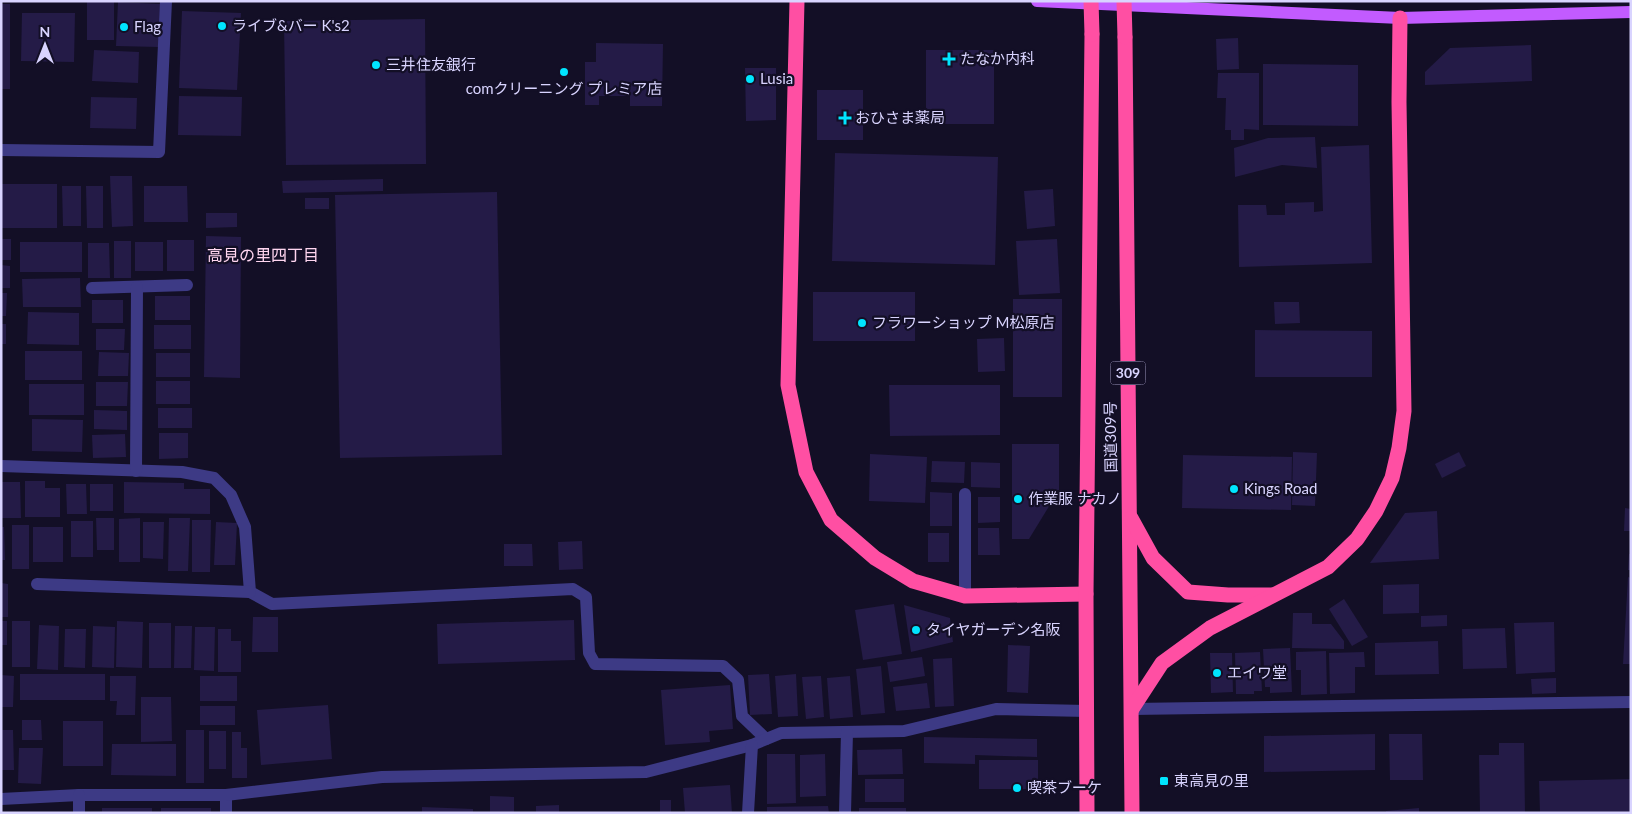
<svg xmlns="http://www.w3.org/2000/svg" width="1632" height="814" viewBox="0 0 1632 814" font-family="Lato,'Noto Sans JP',sans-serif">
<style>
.building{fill:#241b47}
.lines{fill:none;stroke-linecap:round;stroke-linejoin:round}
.minor{stroke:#3d3a85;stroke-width:12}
.major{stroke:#c25bff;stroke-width:12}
.highway{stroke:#ff4fa3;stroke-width:15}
.highway-bridge{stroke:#ff4fa3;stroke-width:15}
.poi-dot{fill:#00e5ff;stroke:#130f26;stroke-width:2}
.labels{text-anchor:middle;stroke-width:4.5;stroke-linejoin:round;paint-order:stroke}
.shield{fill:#130f26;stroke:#9e99be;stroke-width:1}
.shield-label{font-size:14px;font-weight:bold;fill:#d9d4ff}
.poi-label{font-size:15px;fill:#d9d4ff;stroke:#130f26;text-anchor:start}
.street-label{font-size:15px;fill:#d9d4ff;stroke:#130f26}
.neighbourhood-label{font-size:16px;fill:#ffd6f0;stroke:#130f26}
</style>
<rect width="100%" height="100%" fill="#130f26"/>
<g class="building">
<rect x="87" y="1" width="27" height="39"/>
<path d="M118 2 160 4 159 47 116 46Z"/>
<rect x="1" y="4" width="9" height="85"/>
<path d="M182 11 241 13 237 90 179 88Z"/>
<path d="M22 13H75L74 62 21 61Z"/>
<path d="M425 19 426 164 286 165 284 21Z"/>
<path d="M1238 38 1239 69 1217 70 1216 39Z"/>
<path d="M596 43 663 44 662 106H630V96H599V105H585V62H596Z"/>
<path d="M1531 45 1532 81 1425 85V72L1450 48Z"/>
<path d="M94 50 139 52 138 83 92 81Z"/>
<rect x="926" y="50" width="68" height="74"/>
<path d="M1263 64 1358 65V126L1263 125Z"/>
<path d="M745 68H776V120L746 121Z"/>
<path d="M1218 73H1259V130L1244 129V140H1231V130H1225L1226 98H1217Z"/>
<rect x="817" y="90" width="46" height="50"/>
<path d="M179 96 242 97 241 136 178 135Z"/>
<path d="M91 97 137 98 136 129 90 128Z"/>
<path d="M1315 137 1317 168 1282 165 1235 177 1234 148 1268 138Z"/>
<path d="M1369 145 1372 263 1239 267 1238 205H1266L1267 215H1285V203L1314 202V212L1323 211 1321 147Z"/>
<path d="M835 153 998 157 995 265 832 261Z"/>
<path d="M110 176H132L133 226 112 227Z"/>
<path d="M383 179V191L283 193 282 181Z"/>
<rect x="1" y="184" width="56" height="44"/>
<path d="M62 186H81V226H63Z"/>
<path d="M86 186H103V228H87Z"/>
<path d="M144 186H187L188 222H144Z"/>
<path d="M1053 189 1055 226 1027 229 1024 191Z"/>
<path d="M497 192 502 455 340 458 335 195Z"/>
<rect x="305" y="198" width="24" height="11"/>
<path d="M206 213H237V227L206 228Z"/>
<path d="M206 236 241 237 240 378 204 377Z"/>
<rect x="1" y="239" width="10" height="21"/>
<path d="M1057 239 1060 293 1019 295 1016 241Z"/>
<rect x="167" y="240" width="27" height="31"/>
<rect x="114" y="241" width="17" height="37"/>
<rect x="20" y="242" width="62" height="30"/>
<rect x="135" y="242" width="28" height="29"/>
<path d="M88 243H109L110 278H88Z"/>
<path d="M1 265 10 266V288H1Z"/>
<path d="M80 278 81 307H23L22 279Z"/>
<rect x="813" y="292" width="102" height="49"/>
<path d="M1 293H7L6 316H1Z"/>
<rect x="155" y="296" width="35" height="24"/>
<rect x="1013" y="299" width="49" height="98"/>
<rect x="92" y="300" width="31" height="23"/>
<path d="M1274 302H1299L1300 323 1275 324Z"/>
<path d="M28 312 79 313V345L27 344Z"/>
<rect x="1" y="324" width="5" height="20"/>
<rect x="154" y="325" width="37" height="24"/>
<path d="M96 329H125L124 350H96Z"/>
<path d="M1255 330 1372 331V377H1255Z"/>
<path d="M1004 338 1005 371 978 372 977 339Z"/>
<rect x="25" y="351" width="57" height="29"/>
<path d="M99 352 129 353 128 376H98Z"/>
<rect x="156" y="353" width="34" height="24"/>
<rect x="156" y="381" width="34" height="23"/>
<path d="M96 382H128L127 406H96Z"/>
<rect x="29" y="384" width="55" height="31"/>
<path d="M889 385H1000V435L890 436Z"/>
<rect x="158" y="408" width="34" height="20"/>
<path d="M94 410 127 411V430L94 429Z"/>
<path d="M32 419 83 420 82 452 32 451Z"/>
<path d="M159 433H188V458L159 459Z"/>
<path d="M125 434 126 457 93 458 92 435Z"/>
<path d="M1012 444H1059V490L1029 539H1012Z"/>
<path d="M1293 452 1317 453 1315 506 1292 505Z"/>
<path d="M1459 452 1466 466 1442 478 1435 464Z"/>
<path d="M870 454 927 457 925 503 869 501Z"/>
<path d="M1183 455 1292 457 1291 510 1182 508Z"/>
<path d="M932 461 965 462 964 483 931 482Z"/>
<path d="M971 462 1000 463V488L971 487Z"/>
<path d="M25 481H45V488H60V517H25Z"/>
<path d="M1 482H20L21 518H1Z"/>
<path d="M124 482 184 483V489H210V514L124 513Z"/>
<path d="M66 484H86L87 514H67Z"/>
<rect x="90" y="484" width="23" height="27"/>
<path d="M930 492 952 493V526H930Z"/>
<path d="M978 497H1000V522L978 523Z"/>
<path d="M1625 508 1631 509V531H1624Z"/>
<path d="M1437 511 1439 559 1370 563 1405 513Z"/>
<path d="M96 518H114V550H97Z"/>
<path d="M140 518V562H119V519Z"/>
<path d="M169 518H190L188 571H168Z"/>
<path d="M192 520H211L210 572H192Z"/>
<rect x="71" y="521" width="22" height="36"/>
<path d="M143 522H164L163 559 143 558Z"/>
<path d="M216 522 237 523 235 565H214Z"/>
<rect x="12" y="525" width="17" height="44"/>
<path d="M1 527H4L5 560H1Z"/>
<rect x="33" y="527" width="30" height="35"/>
<path d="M978 528H999L1000 555H978Z"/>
<rect x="928" y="533" width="21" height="29"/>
<path d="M582 541 583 569 559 570 558 542Z"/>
<path d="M504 544H532L533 566H504Z"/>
<path d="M1629 554H1631V570H1628Z"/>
<path d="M1628 577 1631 578V664H1623Z"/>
<path d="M1 583 8 584V617H1Z"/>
<path d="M1419 584V613L1383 614V585Z"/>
<path d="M1344 599 1368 637 1352 646 1329 609Z"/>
<path d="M894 604 902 654 863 660 855 610Z"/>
<path d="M904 605 950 618 953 642 911 652Z"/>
<path d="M1293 613H1312V624H1331L1344 641V649L1292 648Z"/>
<path d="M1447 615V626L1421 627V616Z"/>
<path d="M253 617H278V652H252Z"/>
<path d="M574 620 575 660 438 664 437 624Z"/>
<rect x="1" y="621" width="6" height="24"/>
<rect x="12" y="621" width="18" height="46"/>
<path d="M117 621 143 622 142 668 116 667Z"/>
<path d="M1554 622 1555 672 1516 674 1514 623Z"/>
<rect x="149" y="623" width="22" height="45"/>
<path d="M39 625 59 626 58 670 37 669Z"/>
<path d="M93 626 115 627 114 668 92 667Z"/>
<path d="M175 626H192L191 668H174Z"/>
<path d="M195 627H215L214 671 194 670Z"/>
<path d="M1505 628 1507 668 1463 669 1462 629Z"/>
<path d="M65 629H86L85 668 64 667Z"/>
<path d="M218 629H231V641H241V672H218Z"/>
<path d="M1438 641 1439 674 1375 675V643Z"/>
<path d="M1008 645 1030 646 1028 693 1007 692Z"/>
<path d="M1290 648 1292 692 1270 693V687H1265L1263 649Z"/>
<path d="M1326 651 1327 694 1301 695V670H1296V652Z"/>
<path d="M1260 652 1262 691H1254V694H1236L1235 653Z"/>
<path d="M1364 652 1365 667H1355V693L1330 694 1329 653Z"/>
<path d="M1210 653H1232L1233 692 1211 693Z"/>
<path d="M922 657 925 676 890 682 887 662Z"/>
<path d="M952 658 954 706 935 707 933 659Z"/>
<path d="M881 666 885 713 861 715 856 669Z"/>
<rect x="20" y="674" width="85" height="26"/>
<path d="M769 674 772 714 750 715 748 675Z"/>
<path d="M796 674 798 716 778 717 775 676Z"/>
<path d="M1 675 14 676 13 707H1Z"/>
<path d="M110 676H136L135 715H116L117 701H110Z"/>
<rect x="200" y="676" width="37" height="25"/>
<path d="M821 676 824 717 806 719 802 677Z"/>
<path d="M850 676 853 717 830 719 827 678Z"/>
<path d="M1556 678V693L1532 694 1531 679Z"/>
<path d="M927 683 930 708 896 711 893 687Z"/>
<path d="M730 685 733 729 709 731 710 742 665 745 661 690Z"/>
<path d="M141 697H171L172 741 141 742Z"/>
<path d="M328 705 332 759 261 765 257 710Z"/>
<rect x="200" y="706" width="35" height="19"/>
<path d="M22 720H41L42 740H22Z"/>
<rect x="63" y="721" width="40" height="45"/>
<path d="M1 730H13L14 770H1Z"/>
<rect x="186" y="730" width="18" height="53"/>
<rect x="209" y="731" width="17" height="38"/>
<path d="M232 732H241V748H247V778H232Z"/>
<path d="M1375 734V770L1264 772V736Z"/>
<path d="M1389 734H1422L1423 780H1390Z"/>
<path d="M924 737 1037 739V757L975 755V764L924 763Z"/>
<path d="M1499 743H1524L1525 813H1480L1479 755H1499Z"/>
<path d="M112 744H176V776L111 775Z"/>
<path d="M19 748H43L41 784 18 783Z"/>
<path d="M902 749 903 774 858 775 857 750Z"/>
<path d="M767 754H795L796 803 767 804Z"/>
<path d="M825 754 826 796 800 797V755Z"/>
<rect x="979" y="760" width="59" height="29"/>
<rect x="865" y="779" width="39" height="23"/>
<path d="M1631 779V813H1540L1539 781Z"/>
<path d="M730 785 732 813H685L683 788Z"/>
<path d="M490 796 514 797V813H490Z"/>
<rect x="660" y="800" width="11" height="13"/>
<path d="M559 805V813H536V806Z"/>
<path d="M828 806 829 813H767V807Z"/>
<path d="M422 807 473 809V813H422Z"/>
<rect x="102" y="808" width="50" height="5"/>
<rect x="161" y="808" width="50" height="5"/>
<rect x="859" y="808" width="47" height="5"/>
<path d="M1419 808V813H1386V811Z"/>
</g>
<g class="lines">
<g class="minor">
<path d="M1 150 159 152 166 1"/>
<path d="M92 288 187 285"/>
<path d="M1 466 182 472 214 478 231 495 245 527 250 592 272 604 573 589 586 597 589 653 595 664 723 666 738 680 742 716 766 739"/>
<path d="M136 471 137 287"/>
<path d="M965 494V596"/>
<path d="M37 584 250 592"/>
<path d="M1132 709 1631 702"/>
<path d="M226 795V813"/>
<path d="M1 799 79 795H226L382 777 646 772 752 745 781 733 904 731 996 709 1087 711"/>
<path d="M79 813V795"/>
<path d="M748 813 752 745"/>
<path d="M845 813 847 732"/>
</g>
<path class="major" d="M1037 1 1400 18 1631 12"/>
<g class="highway">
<path d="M797 1 788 385 806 472 831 520 875 558 913 581 965 596 1086 594"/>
<path d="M1125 37 1132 813"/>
<path d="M1131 518 1153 558 1188 592 1228 595H1273"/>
<path d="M1132 709 1162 663 1210 628 1328 567 1357 539 1376 511 1392 478 1399 448 1404 411 1399 102 1400 18"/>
<path d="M1087 813 1086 594 1092 34"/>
</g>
<g class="highway-bridge">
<path d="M1091 1 1092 34"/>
<path d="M1124 1 1125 37"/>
</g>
</g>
<g class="poi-dot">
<circle cx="222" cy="26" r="5"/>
<circle cx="124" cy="27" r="5"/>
<path d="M946.5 51.5h5v5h5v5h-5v5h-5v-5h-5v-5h5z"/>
<circle cx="376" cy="65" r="5"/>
<circle cx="564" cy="72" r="5"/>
<circle cx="750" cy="79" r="5"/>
<path d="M842.5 110.5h5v5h5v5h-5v5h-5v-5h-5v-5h5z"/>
<circle cx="862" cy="323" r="5"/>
<circle cx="1234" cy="489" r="5"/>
<circle cx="1018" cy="499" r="5"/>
<circle cx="916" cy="630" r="5"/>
<circle cx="1217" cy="673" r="5"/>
<rect x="1159" y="776" width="10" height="10" rx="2.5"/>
<circle cx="1017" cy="788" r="5"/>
</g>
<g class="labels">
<rect class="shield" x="1110.5" y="361.5" width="35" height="23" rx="4"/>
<g class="shield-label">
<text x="1128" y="378">309</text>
</g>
<g class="poi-label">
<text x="232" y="31">ライブ&amp;バー K's2</text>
<text x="134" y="32">Flag</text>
<text x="960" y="64">たなか内科</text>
<text x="386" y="70">三井住友銀行</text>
<text x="760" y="84">Lusia</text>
<text x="564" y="94" text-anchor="middle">comクリーニング プレミア店</text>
<text x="855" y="123">おひさま薬局</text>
<text x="872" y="328">フラワーショップ M松原店</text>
<text x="1244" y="494">Kings Road</text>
<text x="1028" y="504">作業服 ナカノ</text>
<text x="926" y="635">タイヤガーデン名阪</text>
<text x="1227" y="678">エイワ堂</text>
<text x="1174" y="786">東高見の里</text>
<text x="1027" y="793">喫茶ブーケ</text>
</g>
<g class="street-label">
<text transform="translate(1111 437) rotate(-91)" y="5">国道309号</text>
</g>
<g class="neighbourhood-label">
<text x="263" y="261">高見の里四丁目</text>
</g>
</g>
<rect width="1632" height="814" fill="none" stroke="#d9d4ff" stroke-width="5"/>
<g transform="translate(45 45)" stroke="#130f26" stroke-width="4" paint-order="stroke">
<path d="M0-4L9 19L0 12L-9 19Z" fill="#d9d4ff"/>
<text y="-8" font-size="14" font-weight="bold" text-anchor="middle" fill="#d9d4ff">N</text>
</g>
</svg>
